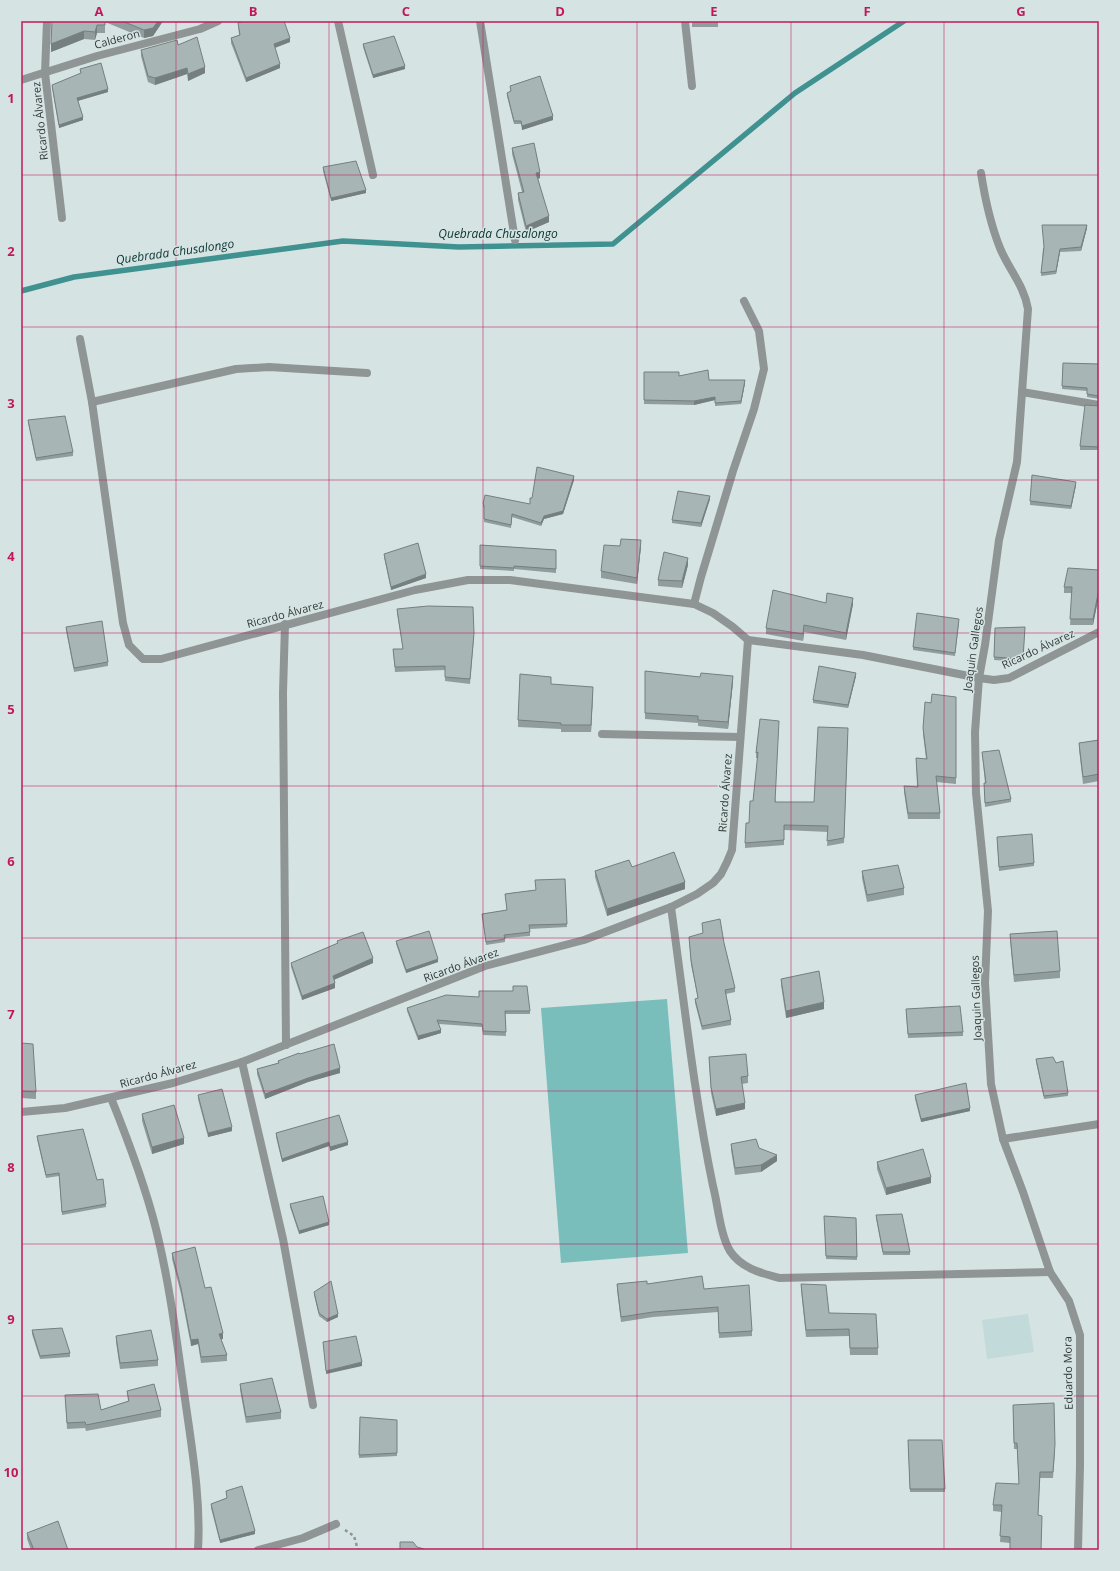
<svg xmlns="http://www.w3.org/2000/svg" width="1120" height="1571" viewBox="0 0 1120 1571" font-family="'Open Sans',sans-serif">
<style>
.built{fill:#c2dad9}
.green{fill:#7abebc}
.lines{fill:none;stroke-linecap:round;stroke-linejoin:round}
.stream{stroke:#409290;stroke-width:5.5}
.path{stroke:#8a9595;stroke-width:2.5;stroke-dasharray:3 3;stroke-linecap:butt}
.service{stroke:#8f9595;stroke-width:8}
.minor{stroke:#8f9595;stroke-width:8}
.wall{fill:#909d9c}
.shaded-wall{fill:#757f7f}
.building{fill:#a7b6b5;stroke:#757f7f}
.grid{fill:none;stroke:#c2185b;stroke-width:1;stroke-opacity:0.55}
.labels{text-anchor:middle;stroke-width:3;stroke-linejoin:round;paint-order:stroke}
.street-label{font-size:11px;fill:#323838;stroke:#d5e4e3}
.water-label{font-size:12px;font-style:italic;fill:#093231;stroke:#d5e4e3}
.neatline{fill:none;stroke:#c2185b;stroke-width:1.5}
.grid-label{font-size:13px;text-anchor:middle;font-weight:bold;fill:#c2185b}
</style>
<rect width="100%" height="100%" fill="#d5e4e3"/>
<path class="built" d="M1028 1314 1034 1352 987 1359 982 1320Z"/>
<path class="green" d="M667 999 688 1253 561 1263 541 1008Z"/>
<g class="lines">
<path class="stream" d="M21 291 74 277 343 241 459 247 613 244 795 93 904 21"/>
<path class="path" d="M345 1530 354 1536 358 1550"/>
<g class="service">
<path d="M338 21 373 175"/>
<path d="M92 402 236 369 269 367 367 373"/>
<path d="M694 604 701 577 733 471 754 409 764 369 759 331 744 301"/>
<path d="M602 734 740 737"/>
</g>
<g class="minor">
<path d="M47 21 45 73 62 218"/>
<path d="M480 21 515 240"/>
<path d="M685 21 692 86"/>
<path d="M21 80 97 56 200 29 218 21"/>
<path d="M981 173C985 199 990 223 1000 248 1009 270 1024 285 1028 309L1017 462 999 540 985 645 979 678 975 732 976 793 988 911 985 983 991 1084 1003 1139 1023 1192 1050 1272 1069 1301 1080 1335V1466L1078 1550"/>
<path d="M80 339 92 402 123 623 129 645 143 659H161L415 590 468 580H510L694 604 713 613 733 627 748 640 863 655 979 678 994 680 1009 678 1099 632"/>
<path d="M1022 392 1099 405"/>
<path d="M285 624 283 693 286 1045"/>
<path d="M671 907C684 1000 694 1095 713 1186 718 1205 720 1234 730 1251 741 1268 761 1273 779 1278L1050 1272"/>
<path d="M242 1062 283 1239 313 1405"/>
<path d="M111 1098C128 1140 145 1185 156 1229 170 1285 177 1343 185 1399 192 1449 201 1500 198 1550"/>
<path d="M21 1112 65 1108 173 1083 242 1062 485 966 584 940 671 907 697 894 713 883 721 874 727 862 732 850 748 640"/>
<path d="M1003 1139 1099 1124"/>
<path d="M258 1550 303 1538 336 1524"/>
</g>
</g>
<g class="wall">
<path d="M52 21H163L153 36 144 38 105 22V33H97L95 40 84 39 51 52Z"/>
<rect x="692" y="21" width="26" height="6"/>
<path d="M238 23 290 42 275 48 280 68 246 82 231 43V38L239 35Z"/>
<path d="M363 44 405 69 373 78 363 47Z"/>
<path d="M178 45 205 73 188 81 187 74 155 85 148 82 141 56V50Z"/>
<path d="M80 69 108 92 78 101 83 120 59 128 52 88V85L81 74Z"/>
<path d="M510 86 553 120 522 130 521 124H514L507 96V93L511 91Z"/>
<path d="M512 148 540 178 538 179 549 222 526 232 518 200V193L522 192 512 154Z"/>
<path d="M323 167 366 193 331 201 323 171Z"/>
<path d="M1087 228 1081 251 1060 252 1056 274 1041 276 1043 248Z"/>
<path d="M1063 363 1099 364V399L1087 397V391L1062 389Z"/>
<path d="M644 372 709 380 745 383 741 404 715 406V400L694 405 644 404Z"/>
<path d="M1099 406V450H1080V446Z"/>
<path d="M28 420 73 452V456L36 461 28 423Z"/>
<path d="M574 480 563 514 544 519 541 526 512 517 511 528 484 522V508L483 507V504H530L532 498Z"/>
<path d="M1076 485 1071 509 1030 505V501Z"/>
<path d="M710 499 701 527 672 523V520Z"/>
<path d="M480 545 556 550V573L514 569V571L480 569Z"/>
<path d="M641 546 637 584 601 578V571Z"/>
<path d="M384 554 426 578 391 590 384 557Z"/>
<path d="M688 565 682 588 658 586V580Z"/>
<path d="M1099 570V595L1093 625H1070L1072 593H1064V587Z"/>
<path d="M826 603 853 604 846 640 804 632 803 641 766 634V628Z"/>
<path d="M397 609 474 637 470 684 445 681V670L395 672 393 649H403L397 613Z"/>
<path d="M959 622 955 656 913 650V647Z"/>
<path d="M66 627 108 662V666L74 672 66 630Z"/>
<path d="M1025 627 1023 662 994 660 995 628Z"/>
<path d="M645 671 733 682 728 729 698 726V723L645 719Z"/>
<path d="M856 676 848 708 813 703V700Z"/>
<path d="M551 684 593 693 591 732H561V729L518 727V720Z"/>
<path d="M956 697V784L936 782 940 813V819H908L904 792V786L917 787 916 758 926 759 923 734V728L931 703Z"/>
<path d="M760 719 776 802H814L848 733 844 843 827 846 828 832 784 830V845L745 848V843L753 801 758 758H756V753Z"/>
<path d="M1099 740V781L1083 784 1079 749V743Z"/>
<path d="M982 752 1011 799V802L985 807 984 783H985Z"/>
<path d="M997 840 1034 863V866L999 871Z"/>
<path d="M632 867 685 889 607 916 595 877V871Z"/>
<path d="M862 871 904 888V895L867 902 862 878Z"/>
<path d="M565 879 567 927 530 929V936L505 938V942L486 945 482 914 507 910 505 894 535 890Z"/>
<path d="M1010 934 1060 971V978L1014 982 1010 940Z"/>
<path d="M689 937 724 943 735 988V992L726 994 731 1020V1025L702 1030 695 1003V999L698 998 691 965Z"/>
<path d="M337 941 373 963 334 980 335 988 302 1000 291 967V963L337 944Z"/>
<path d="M396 941 438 962 406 973 396 944Z"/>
<path d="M781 979 824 1009 786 1018 781 985Z"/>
<path d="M513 986 530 1011V1014H505L506 1036 483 1035 482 1027 439 1024 441 1033 418 1040 407 1011V1008L479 997V991H513Z"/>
<path d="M906 1012 963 1032V1036L908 1038Z"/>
<path d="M21 1043 36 1092V1099L21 1098Z"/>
<path d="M300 1054 340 1073 308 1082 265 1099 257 1074V1069L278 1063V1061Z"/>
<path d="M709 1057 748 1076V1083L742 1084 745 1109 716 1116 711 1093Z"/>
<path d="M1036 1059 1068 1093V1096L1044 1099 1036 1062Z"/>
<path d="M198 1095 232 1131 208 1137 198 1099Z"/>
<path d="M915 1095 970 1111 921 1122 915 1099Z"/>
<path d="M142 1114 184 1144 152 1154 142 1121Z"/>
<path d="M276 1133 348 1145 330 1151 329 1146 282 1162 276 1137Z"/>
<path d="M37 1136 97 1180 106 1204V1207L62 1215 59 1176 46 1178 37 1139Z"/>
<path d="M731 1144 759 1148 777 1161 761 1172 735 1175 731 1150Z"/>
<path d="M877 1162 931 1183 886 1195 877 1169Z"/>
<path d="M290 1204 329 1225 299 1234 290 1207Z"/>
<path d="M876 1215 910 1252V1255H883L876 1218Z"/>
<path d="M824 1216 856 1218 857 1260 826 1259Z"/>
<path d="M172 1253 205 1288 223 1339H221L227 1355V1361L201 1363 198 1344 191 1346 181 1294 172 1259Z"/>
<path d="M617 1284H647L704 1289 752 1331V1336L719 1338 718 1312 653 1317 621 1322 617 1290Z"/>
<path d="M801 1284 829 1313 878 1348V1355H850L849 1336 806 1337 801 1290Z"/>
<path d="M314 1292 338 1317 327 1322 319 1316 314 1295Z"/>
<path d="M32 1330 70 1353V1357L40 1359 32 1334Z"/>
<path d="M116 1336 158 1360V1366L120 1369 116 1342Z"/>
<path d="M240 1384 281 1412V1419L246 1423 240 1390Z"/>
<path d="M127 1391 161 1410V1417L86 1431 85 1428 67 1429 65 1395 101 1410 128 1401Z"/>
<path d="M1013 1405 1055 1451 1053 1478H1040L1038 1515 1010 1543 1000 1542 1002 1512 993 1511V1505L1019 1484 1017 1449H1014Z"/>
<path d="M908 1440H942L945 1492H910Z"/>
<path d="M397 1453V1456L359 1458V1455Z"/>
<path d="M226 1491 255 1534 220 1543 211 1508V1504L227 1498Z"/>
<path d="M27 1533 68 1550H31L27 1539Z"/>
</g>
<g class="shaded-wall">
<path d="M158 21H163L153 36 144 38V30Z"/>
<path d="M97 25V33L95 40V32Z"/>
<path d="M84 31V39L51 52V44Z"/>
<path d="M290 38V42L274 48V44Z"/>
<path d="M280 64V68L246 82V78Z"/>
<path d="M405 66V69L373 78V75Z"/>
<path d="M205 67V73L188 81V74Z"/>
<path d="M187 68V74L155 85V78Z"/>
<path d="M108 89V92L77 101V98Z"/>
<path d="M553 116V120L522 130V126Z"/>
<path d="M83 117V120L59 128V125Z"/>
<path d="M540 172V178L536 179V173Z"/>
<path d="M366 190V193L331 201V198Z"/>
<path d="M549 216V222L526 232V226Z"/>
<path d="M1087 225V228L1081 251V247Z"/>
<path d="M1060 249V252L1056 274V271Z"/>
<path d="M745 380V383L741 404V401Z"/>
<path d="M715 397V400L694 405V401Z"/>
<path d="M574 476V480L563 514 544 519 541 526V523L544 516Z"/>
<path d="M1076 482V485L1071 509V506Z"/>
<path d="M710 496V499L701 527V523Z"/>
<path d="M641 540V546L637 584V578Z"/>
<path d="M688 558V565L682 588V581Z"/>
<path d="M426 574V578L391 590V587Z"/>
<path d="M1099 589V595L1093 625V619Z"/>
<path d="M853 598V604L846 640V633Z"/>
<path d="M804 625V632L803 641V634Z"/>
<path d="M856 673V676L848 708V705Z"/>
<path d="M733 676V682L728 729V722Z"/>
<path d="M593 687V693L591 732V725Z"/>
<path d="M685 882V889L607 916V909Z"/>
<path d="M373 958V963L333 980V976Z"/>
<path d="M438 959V962L406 973V970Z"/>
<path d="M335 983V988L302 1000V996Z"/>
<path d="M824 1002V1009L786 1018V1011Z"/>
<path d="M441 1030V1033L418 1040V1036Z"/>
<path d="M340 1068V1073L308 1082 265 1099V1094L308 1078Z"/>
<path d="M745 1103V1109L716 1116V1109Z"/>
<path d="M970 1108V1111L921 1122V1119Z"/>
<path d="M232 1127V1131L208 1137V1133Z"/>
<path d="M184 1138V1144L152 1154V1147Z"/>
<path d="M329 1142V1146L282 1162V1159Z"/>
<path d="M348 1142V1145L330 1151V1147Z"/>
<path d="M777 1155V1161L761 1172V1165Z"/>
<path d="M931 1177V1183L886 1195V1188Z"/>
<path d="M329 1222V1225L299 1234V1231Z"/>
<path d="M338 1314V1317L327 1322V1319Z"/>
<path d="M223 1333V1339L219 1340V1334Z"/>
<path d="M198 1339V1344L191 1346V1340Z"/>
<path d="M362 1362V1366L326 1374V1371Z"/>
<path d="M255 1531V1534L220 1543V1540Z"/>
</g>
<g class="building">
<path d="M52 21H105V25H97L95 32 84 31 51 44Z"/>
<path d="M122 21H158L153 28 144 30Z"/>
<path d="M244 21H284L290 38 274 44 280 64 246 78 231 38 240 35 238 23Z"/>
<path d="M394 36 405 66 373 75 363 44Z"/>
<path d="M197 37 205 67 188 74 187 68 155 78 148 76 141 50 177 40 178 45Z"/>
<path d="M101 63 108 89 77 98 83 117 59 125 52 85 81 73 80 69Z"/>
<path d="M540 76 553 116 522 126 521 121H514L507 93 511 91 510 86Z"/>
<path d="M534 143 540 172 536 173 549 216 526 226 518 193 524 192 512 148Z"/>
<path d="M356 161 366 190 331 198 323 167Z"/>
<path d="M1042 225H1087L1081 247 1060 249 1056 271 1041 273 1044 247Z"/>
<path d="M1063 363 1099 364V396L1087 394V388L1062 386Z"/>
<path d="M708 370 709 380H745L741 401 715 403V397L694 401 644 400V372H679V376Z"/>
<path d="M1085 405 1099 406V447L1080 446Z"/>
<path d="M65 416 73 452 36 458 28 420Z"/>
<path d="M537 467 574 476 563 511 544 516 541 523 512 514 511 525 484 519V505L483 504 485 495 530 504V498H532Z"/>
<path d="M1032 475 1076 482 1071 506 1030 501Z"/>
<path d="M678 491 710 496 701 523 672 520Z"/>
<path d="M621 539 641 540 637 578 601 571 604 545 620 546Z"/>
<path d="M418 543 426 574 391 587 384 554Z"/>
<path d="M480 545 556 550V569L514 566V568L480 566Z"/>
<path d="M664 552 688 558 682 581 658 580Z"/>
<path d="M1068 568 1099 570V589L1093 619H1070L1072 587H1064Z"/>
<path d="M773 590 826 603 827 593 853 598 846 633 804 625 803 634 766 628Z"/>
<path d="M428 606 473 607 474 633 470 679 445 677V666L395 667 393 649H403L397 609Z"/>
<path d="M917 613 959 619 955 653 913 647Z"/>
<path d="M102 621 108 662 74 668 66 627Z"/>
<path d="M1025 627 1023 659 994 657 995 628Z"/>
<path d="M819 666 856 673 848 705 813 700Z"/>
<path d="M645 671 700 677 701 673 733 676 728 722 698 720V716L645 713Z"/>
<path d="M520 674 551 677V684L593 687 591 725H561V723L518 720Z"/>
<path d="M932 694 956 697V778L936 776 940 813H908L904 786 918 787 916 758 927 759 923 728 925 702 931 703Z"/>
<path d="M760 719 779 721 775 802H814L818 727 848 728 844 838 827 841 828 826 784 825V840L745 843 746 823H749L750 801H753L758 752 756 753Z"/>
<path d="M1099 740V774L1083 777 1079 743Z"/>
<path d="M999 750 1011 799 985 803 984 783H986L982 752Z"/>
<path d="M1032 834 1034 863 999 867 997 837Z"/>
<path d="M674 852 685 882 607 909 595 871 629 860 632 867Z"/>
<path d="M898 865 904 888 867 895 862 871Z"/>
<path d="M565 879 567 924 529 925 530 932 504 935 505 939 486 942 482 914 507 910 505 894 536 890 535 880Z"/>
<path d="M720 919 724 943 735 988 725 990 731 1020 702 1026 695 999 698 998 691 960 689 937 703 933 702 923Z"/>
<path d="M429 931 438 959 406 970 396 941Z"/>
<path d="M1057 931 1060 971 1014 975 1010 934Z"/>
<path d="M363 932 373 958 333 976 335 983 302 996 291 963 338 943 337 941Z"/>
<path d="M819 971 824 1002 786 1011 781 979Z"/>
<path d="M513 986H527L530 1011H505L506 1032 483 1031 482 1024 437 1020 441 1030 418 1036 407 1008 446 995 479 997V991H513Z"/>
<path d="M960 1006 963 1032 908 1034 906 1009Z"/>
<path d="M21 1043 33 1044 36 1092 21 1091Z"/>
<path d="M334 1044 340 1068 308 1078 265 1094 257 1069 279 1063 278 1061 299 1053 300 1054Z"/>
<path d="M746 1054 748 1076 741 1077 745 1103 716 1109 711 1087 709 1057Z"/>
<path d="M1053 1057 1056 1063 1063 1061 1068 1093 1044 1096 1036 1059Z"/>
<path d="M966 1083 970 1108 921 1119 915 1095Z"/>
<path d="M222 1089 232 1127 208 1133 198 1095Z"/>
<path d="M174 1105 184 1138 152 1147 142 1114Z"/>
<path d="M339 1115 348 1142 330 1147 329 1142 282 1159 276 1133Z"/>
<path d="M83 1129 97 1180 103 1179 106 1204 62 1212 59 1173 46 1175 37 1136Z"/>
<path d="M756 1139 759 1148 777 1155 761 1165 735 1168 731 1144Z"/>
<path d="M923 1149 931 1177 886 1188 877 1162Z"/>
<path d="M323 1196 329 1222 299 1231 290 1204Z"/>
<path d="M902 1214 910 1252H883L876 1215Z"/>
<path d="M824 1216 856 1218 857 1257 826 1256Z"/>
<path d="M195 1247 205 1288 211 1287 223 1333 219 1334 227 1355 201 1357 198 1339 191 1340 181 1288 172 1253Z"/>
<path d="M702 1276 704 1289 749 1285 752 1331 719 1333 718 1307 653 1312 621 1317 617 1284 647 1281V1284Z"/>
<path d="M331 1281 338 1314 327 1319 319 1313 314 1292Z"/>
<path d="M801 1284 826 1285 829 1313 876 1314 878 1348H850L849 1329 806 1330Z"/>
<path d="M62 1328 70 1353 40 1356 32 1330Z"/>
<path d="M151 1330 158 1360 120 1363 116 1336Z"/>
<path d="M356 1336 362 1362 326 1371 323 1342Z"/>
<path d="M272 1378 281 1412 246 1417 240 1384Z"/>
<path d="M154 1384 161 1410 86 1425 85 1422 67 1423 65 1395 98 1394 101 1410 129 1401 127 1391Z"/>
<path d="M1054 1403 1055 1444 1053 1472H1040L1038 1515 1042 1516 1041 1550H1010V1537L1000 1536 1002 1505H993L996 1483 1019 1484 1017 1443H1014L1013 1405Z"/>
<path d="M360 1417 397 1420V1453L359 1455Z"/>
<path d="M908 1440H942L945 1489H910Z"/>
<path d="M242 1486 255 1531 220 1540 211 1504 227 1498 226 1491Z"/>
<path d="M58 1521 68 1550H34L27 1533Z"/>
<path d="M400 1542H413L417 1547 424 1549V1550H400Z"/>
</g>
<path class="grid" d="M176 21V1550M329 21V1550M483 21V1550M637 21V1550M791 21V1550M944 21V1550M21 175H1099M21 327H1099M21 480H1099M21 633H1099M21 786H1099M21 938H1099M21 1091H1099M21 1244H1099M21 1396H1099"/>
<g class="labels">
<g class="street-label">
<text transform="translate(117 39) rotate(-15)" y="4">Calderon</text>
<text transform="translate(40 121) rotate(-96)" y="4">Ricardo Álvarez</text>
<text transform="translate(285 614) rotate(-15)" y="4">Ricardo Álvarez</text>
<text transform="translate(973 649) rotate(-82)" y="4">Joaquin Gallegos</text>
<text transform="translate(1038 649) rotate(-25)" y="4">Ricardo Álvarez</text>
<text transform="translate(725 793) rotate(-86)" y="4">Ricardo Álvarez</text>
<text transform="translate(461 965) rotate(-20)" y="4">Ricardo Álvarez</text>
<text transform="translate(976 998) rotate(-92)" y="4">Joaquin Gallegos</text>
<text transform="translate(158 1074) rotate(-15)" y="4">Ricardo Álvarez</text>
<text transform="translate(1068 1373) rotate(-91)" y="4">Eduardo Mora</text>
</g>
<g class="water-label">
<text x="498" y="238">Quebrada Chusalongo</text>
<text transform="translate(175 252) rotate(-8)" y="4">Quebrada Chusalongo</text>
</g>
</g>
<rect width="1120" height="1571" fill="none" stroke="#d5e4e3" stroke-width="44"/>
<rect x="22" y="22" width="1076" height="1527" class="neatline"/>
<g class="grid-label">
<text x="99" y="16">A</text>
<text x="253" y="16">B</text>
<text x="406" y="16">C</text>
<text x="560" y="16">D</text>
<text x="714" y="16">E</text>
<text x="867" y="16">F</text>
<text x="1021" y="16">G</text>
<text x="11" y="103">1</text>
<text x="11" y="256">2</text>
<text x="11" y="408">3</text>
<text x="11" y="561">4</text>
<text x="11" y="714">5</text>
<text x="11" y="866">6</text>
<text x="11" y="1019">7</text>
<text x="11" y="1172">8</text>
<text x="11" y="1324">9</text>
<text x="11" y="1477">10</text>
</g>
</svg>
